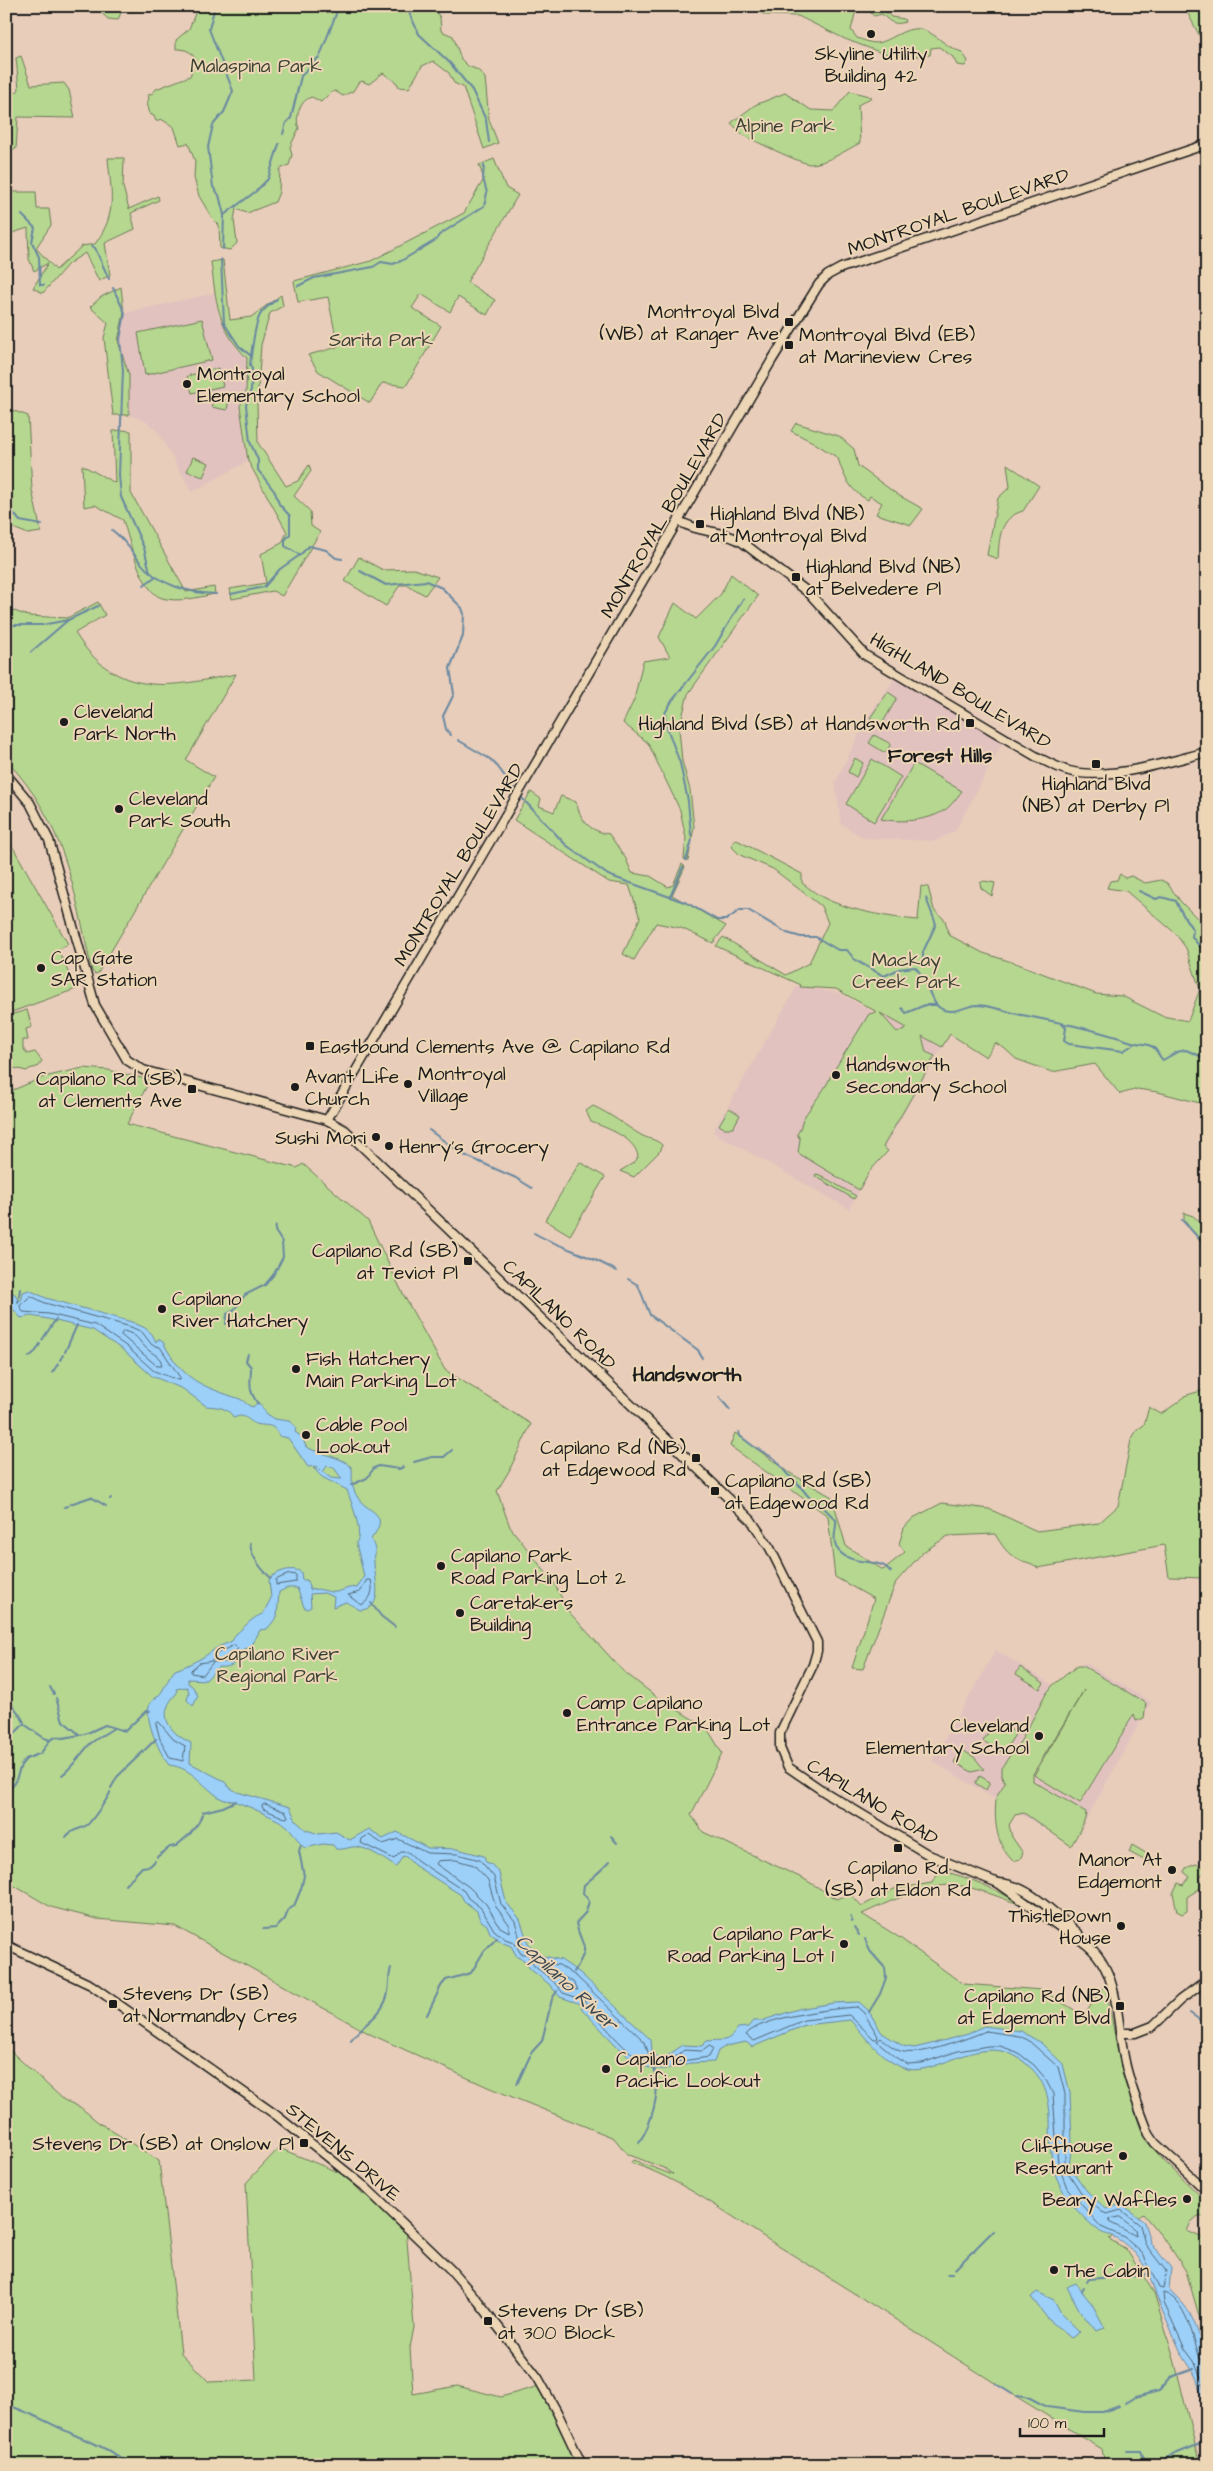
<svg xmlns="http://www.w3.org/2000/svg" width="1213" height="2471" viewBox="0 0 1213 2471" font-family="'Architects Daughter',sans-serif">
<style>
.built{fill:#e2c2bf}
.green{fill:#b6d790;stroke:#697a56;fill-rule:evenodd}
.water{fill:#9cd0f9;stroke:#6988a1;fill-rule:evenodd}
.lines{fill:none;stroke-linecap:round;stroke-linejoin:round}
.shore{stroke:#4f6474;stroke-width:1}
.stream{stroke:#6988a1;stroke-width:2}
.secondary-casing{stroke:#1c1c1c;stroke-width:11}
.secondary{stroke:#edd6b6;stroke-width:8}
.poi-dot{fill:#1c1c1c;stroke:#edd6b6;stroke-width:2}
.labels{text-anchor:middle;stroke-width:4;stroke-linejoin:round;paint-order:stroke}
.poi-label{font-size:19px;fill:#1c1c1c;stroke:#edd6b6;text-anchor:start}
.park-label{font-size:19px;fill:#3b4133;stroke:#edd6b6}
.street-label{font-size:19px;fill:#1c1c1c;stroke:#edd6b6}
.neighbourhood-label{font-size:20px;font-weight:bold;fill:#1c1c1c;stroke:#edd6b6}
.water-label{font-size:20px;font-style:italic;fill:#3c4953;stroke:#edd6b6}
</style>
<rect width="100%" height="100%" fill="#e8cdba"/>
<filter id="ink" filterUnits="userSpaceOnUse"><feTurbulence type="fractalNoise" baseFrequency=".02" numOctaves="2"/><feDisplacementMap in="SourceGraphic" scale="10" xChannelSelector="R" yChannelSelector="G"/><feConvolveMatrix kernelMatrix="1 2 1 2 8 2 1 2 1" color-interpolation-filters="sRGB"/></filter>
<g filter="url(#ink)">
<g class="built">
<path d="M215 293 218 315 236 347 247 358 246 393 240 406 248 461 192 492 158 432 147 422 129 415V375L118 341 124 313Z"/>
<path d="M896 677 1003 742 955 831 935 841 864 838 841 824 835 783 867 718Z"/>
<path d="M797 986 839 993 877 1014 882 1012 942 1047 849 1209 713 1132Z"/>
<path d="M996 1650 1058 1688 1084 1662 1151 1702 1072 1845 932 1761Z"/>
</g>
<g class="green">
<path d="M94 6H135L133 12 123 7 118 20 108 19Z"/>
<path d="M198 6H432L440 17 441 31 453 36 461 59 468 66 478 70 485 78 489 120 498 143 484 149 463 87 454 83 449 73 433 61 422 66 409 88 399 87 397 83 383 73 369 84 362 81 358 83 353 91 343 96 335 91 330 93 321 102 312 97C301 99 294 117 299 128L290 147 292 155 289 165 280 169 279 192 275 202 247 213 236 209 234 220 237 243 230 250 220 248 219 225 212 218 199 196 194 178 195 161 188 143 180 145 174 127 161 119 156 121 154 116 150 114 147 103 149 99 148 95 153 93 156 89 190 76 196 60C191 51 186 49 176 49V40L189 29Z"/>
<path d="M749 6H879L891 17 904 19 905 22C894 26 889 21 882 14L874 16 867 9 860 7 855 14 851 30 857 38C863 40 870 43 876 43 889 43 904 26 921 29 936 33 946 48 962 52L968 61 965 66 957 65 953 57 939 47 931 48 930 55 906 57 882 53 845 39 798 16 765 15Z"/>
<path d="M1184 6H1207V50Z"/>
<path d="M21 56 31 85 64 83 69 90 75 118 18 117 16 149 11 150 6 146V94L17 92 19 89 16 58Z"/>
<path d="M850 91 872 97 858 105 860 143C846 150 826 164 810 164 802 164 750 139 742 134 738 131 735 126 731 123L755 105 785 93 811 110 833 111Z"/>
<path d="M108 158H124L123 187 129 209 158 196 159 200 131 213 135 229 105 243 110 275 99 281 85 253 68 264 43 293 33 288 48 263 34 271 29 259 28 228 6 235V192H36L37 209H49L51 225 36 248 56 270 82 246 95 244C118 213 111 193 108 158Z"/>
<path d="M494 159 506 188 518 195 467 282 495 300 487 315 458 297 450 312 421 294 412 308 441 326 406 386 382 383 370 403 318 371 308 355 338 347 328 297 298 302 294 281 371 261 464 213 484 179 479 165Z"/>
<path d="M223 260 230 320 251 317 281 295 283 306 270 313 261 345 257 403 258 443 286 486 298 481 309 465 311 471 294 496 310 511 311 526 320 532 282 596 273 591 232 599 230 589 266 583 261 554 282 543 287 532 248 461 240 406 246 393 247 358C217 328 216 301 211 262Z"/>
<path d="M121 287 124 313 118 341 129 375V415H113L104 338 108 323 90 307 101 297Z"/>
<path d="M202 319 212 360 145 375 138 333Z"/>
<path d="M218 368 223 386 192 393 187 376Z"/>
<path d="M215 398 229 400 227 410 211 407Z"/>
<path d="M6 408 28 416 32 490 41 532 28 534 6 525Z"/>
<path d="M796 423 839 436 854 449 858 466 898 495 923 509 911 525 876 514 882 503 870 496 868 500C851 492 843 476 838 458L813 442 791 431Z"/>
<path d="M122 430 131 431V493L186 592 214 587 215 594C198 597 179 603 162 598 141 592 129 538 123 520L95 505 84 507 82 465 115 483 113 431Z"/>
<path d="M193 457 209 463 203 477 187 471Z"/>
<path d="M1007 464 1039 486 1023 511C1000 517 999 538 998 559L987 555 998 498 1010 487Z"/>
<path d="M359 557 383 570 414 569 438 577 425 595 407 585H400L386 606 345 581Z"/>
<path d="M731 574 758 596 688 694 679 729 682 761 690 790 694 827 688 861 684 859 686 838 680 810 648 743 623 723 634 700 643 661 670 657 659 637 675 603 696 619 721 594Z"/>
<path d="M98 602 105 615 75 633C117 700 171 687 236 674L186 760 214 777 98 973 95 974 92 971C74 890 66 823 6 760V608L28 616 67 618Z"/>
<path d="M888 692 897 698 882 724 870 718Z"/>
<path d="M874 735 891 744 885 753 869 743Z"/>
<path d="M855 758 863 763 856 777 848 772Z"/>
<path d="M872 759 901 777 874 822 846 804Z"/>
<path d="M914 763 962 791C957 797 951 807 943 811 928 821 898 823 881 819Z"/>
<path d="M531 792 541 799 539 806 554 812 561 796 576 802C581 821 589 831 609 834L626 859 632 873 650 876 668 887 673 885 682 864 685 867 672 895 726 926 713 943 681 928 656 923 634 960 623 954 640 918 629 885 609 882 514 820Z"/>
<path d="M6 835 68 944 58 950 76 989 6 1014Z"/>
<path d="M735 839 802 874V883C810 889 819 896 828 900 853 911 892 918 918 920L921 886 928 887 934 910 945 920 949 935 983 953 1018 964 1096 994 1122 996 1162 1016 1188 1021 1200 989 1186 948 1175 933 1126 891 1107 888 1110 881 1117 880 1120 874 1125 878 1131 876 1145 883 1161 880 1167 883 1181 902 1207 928V1105L1158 1092 1137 1089 1120 1094 1095 1064 1052 1072 1016 1059 1004 1048 995 1043 986 1057 950 1034 942 1047 922 1036 926 1052 935 1056 883 1147 888 1151 869 1172 859 1190 798 1153 800 1139 797 1134C801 1129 801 1124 803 1119 811 1105 827 1088 831 1075L869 1014 877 1012 836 989 800 987 801 985 716 946 723 937 786 975 809 963 828 923 821 906 773 869 740 855 731 846ZM880 1013 907 1028 897 1032Z"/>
<path d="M984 881 995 883 992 896 981 888 980 883Z"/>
<path d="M27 1010 32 1027 26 1029 28 1040H23V1048L27 1054 35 1052 42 1061 37 1067 29 1069 27 1071 14 1068 6 1061V1016Z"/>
<path d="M83 1068 108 1070 150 1080 127 1124 297 1168 303 1164 368 1221 403 1294 445 1370 531 1424 509 1471 497 1491 510 1527 554 1583 569 1612 623 1671 658 1698 707 1728 722 1753 691 1815 703 1832 804 1879 837 1899 850 1894 862 1906 894 1889 932 1883 940 1871C969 1876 999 1891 1025 1906 1002 1899 978 1887 954 1885 927 1884 886 1903 862 1914L900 1938 963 1984 1042 1990 1084 2016 1105 1984 1122 2073 1144 2138 1164 2161 1207 2202V2218L1198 2216 1191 2222 1187 2231 1207 2240V2343L1186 2271 1168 2244 1143 2214 1109 2239 1126 2249 1154 2293 1173 2355 1200 2465H1105L1102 2449C991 2383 885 2311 775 2244 734 2218 676 2176 631 2163L633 2160 673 2175 666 2169 627 2154 614 2138 490 2088 372 2035 175 1926 97 1919 51 1907 6 1881V1093L44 1077Z"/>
<path d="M593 1106C611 1114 624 1125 641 1135 648 1139 656 1139 662 1145L661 1150 634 1177 620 1171 635 1162 638 1157C636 1138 607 1128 591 1122L586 1111Z"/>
<path d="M729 1108 740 1115 733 1128H724L719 1125Z"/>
<path d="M580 1162 605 1177 570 1235 545 1220Z"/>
<path d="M816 1174 820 1175 856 1196 854 1199 815 1176Z"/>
<path d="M1184 1213 1193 1216 1207 1228V1251L1184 1220Z"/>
<path d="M1207 1389V1578L1169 1577 1164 1545 1038 1568C1031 1562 1027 1563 1020 1560 1008 1556 1001 1544 995 1534L948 1536 923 1552 896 1582 863 1669 852 1668 874 1599 835 1577 828 1516 730 1446 735 1433 790 1473 832 1497 846 1546 883 1570 905 1552 899 1544 904 1528 913 1518 942 1503 989 1509 1037 1531 1099 1523 1118 1506 1131 1440 1137 1430 1144 1425 1149 1407 1161 1414 1180 1401 1184 1396Z"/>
<path d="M1077 1666H1083L1146 1703 1144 1718 1136 1721 1134 1714 1080 1803 1034 1775 1084 1690 1033 1774V1781L1086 1812C1086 1821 1076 1837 1071 1846L1024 1813 1015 1815 1009 1825 1012 1837 1023 1853 1020 1859 1013 1861C996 1845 994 1821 996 1800 996 1795 1003 1787 1005 1782L1001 1775V1768L1022 1739 1046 1694 1053 1685Z"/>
<path d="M1020 1667 1044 1683 1040 1689 1016 1674Z"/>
<path d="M996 1721 1016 1733 1003 1753 983 1741Z"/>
<path d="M962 1750 974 1757 984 1769 972 1772 954 1762Z"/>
<path d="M980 1776 990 1782 986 1790 975 1783Z"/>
<path d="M1132 1845 1156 1859 1153 1865 1129 1852Z"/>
<path d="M1196 1864 1207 1869 1200 1877 1202 1887 1187 1897V1911L1182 1914 1177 1911 1173 1893 1178 1883 1183 1885 1190 1877 1184 1872 1186 1868Z"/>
<path d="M6 2047 64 2100 80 2107 98 2122 159 2161 181 2353 209 2382 256 2380 246 2183 279 2148 345 2175 363 2194 372 2198 406 2228 414 2327 410 2348 413 2394 457 2386 501 2397 539 2386 577 2465H6Z"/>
</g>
<g class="water">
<path d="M29 1290 46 1298 132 1322 145 1328 152 1334 156 1342 158 1339 163 1342C183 1381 202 1386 240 1399 245 1401 247 1406 253 1407L258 1402 267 1414 275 1419 289 1421 296 1427 295 1432 302 1437 306 1447 315 1451 322 1450 324 1454C371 1468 341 1471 358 1498 368 1513 392 1513 371 1539 373 1543 376 1550 375 1554 375 1557 373 1559 374 1562 374 1577 386 1609 360 1610L346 1602 333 1607 334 1597 324 1593 310 1594 311 1607 307 1609 304 1607 297 1588H287L279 1592 277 1617 267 1629 260 1630 251 1647 244 1649C234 1663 235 1668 218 1667L206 1680 188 1679V1683L193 1687 198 1696 193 1706 187 1700 189 1692 187 1687 176 1689 177 1693C156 1714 168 1732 191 1743L190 1763 224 1781 229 1787 237 1792 290 1807 296 1821 306 1830 319 1834 336 1832 350 1840 369 1829 383 1839 397 1832 428 1848 457 1849 484 1856 486 1862 491 1864 499 1873 506 1902 520 1919 528 1943 539 1955 561 1960 580 1973 651 2040 652 2052 658 2058H664L683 2045 702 2046 707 2041C724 2039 727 2044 738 2028L748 2027 753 2021H761L798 2009 834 2003 859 2002 868 2010 882 2033 903 2046 914 2048 927 2045 968 2034 984 2026 1021 2031 1041 2043 1063 2064 1070 2093 1072 2142 1069 2166 1086 2190 1106 2209 1122 2204 1144 2222 1150 2242 1171 2268 1169 2289C1177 2298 1186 2305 1191 2316 1213 2359 1207 2411 1207 2458 1203 2433 1204 2407 1198 2383 1194 2370 1185 2361 1180 2350 1173 2335 1166 2320 1160 2305 1153 2289 1150 2271 1138 2257 1132 2249 1121 2240 1112 2236 1107 2234 1102 2234 1098 2230 1082 2218 1066 2199 1058 2181 1038 2137 1070 2091 1017 2057 979 2034 937 2076 907 2069 884 2063 865 2036 850 2020L805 2025 752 2047 746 2042 726 2046 718 2051 714 2062 691 2063 665 2069H653L638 2064 616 2045 582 2009 581 2004 560 1997 549 1984 530 1969 524 1960 517 1957 511 1946 503 1943 490 1933 487 1925 480 1920 477 1911 464 1901 461 1895 414 1865 406 1857 403 1856 396 1867C385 1860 366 1845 352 1847 346 1848 343 1850 336 1849L333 1845 323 1844 305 1848C298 1844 294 1830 283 1823 273 1817 244 1804 233 1801 229 1800 226 1801 222 1799 202 1787 194 1768 169 1765 160 1754 143 1718 150 1704 152 1700 158 1697 161 1693 166 1685 169 1677 175 1670 190 1665 203 1658 215 1649 220 1645 227 1644 232 1641 234 1639 234 1636 236 1634 245 1627 252 1617 263 1614L271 1598 269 1579C277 1572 291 1566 301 1572L302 1580H307L310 1590C321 1587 327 1593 336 1592 343 1591 349 1586 357 1588L364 1576 356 1543C364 1533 351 1502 347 1490L322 1477 313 1468 320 1470 316 1466 308 1467 288 1438 279 1436C273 1422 267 1427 256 1424 249 1422 245 1412 234 1418 228 1407 217 1407 206 1406L183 1389 152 1376 123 1350 93 1330 48 1319 31 1316 21 1318 6 1301V1291L15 1294 19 1301 22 1299 23 1292ZM327 1466 334 1468 342 1479 331 1478 323 1472Z"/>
<path d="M1075 2283 1092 2304 1105 2328 1096 2331 1080 2311 1067 2287Z"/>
<path d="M1037 2292 1054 2300 1061 2313 1080 2332 1071 2338 1048 2319 1031 2297Z"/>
</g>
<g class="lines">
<g class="shore">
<path d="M31 1296 45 1303 131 1327 142 1332 152 1345 160 1347 181 1379 178 1380 154 1371 126 1346 95 1325 49 1314 23 1312 20 1306Z"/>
<path d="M124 1331C138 1335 137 1339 146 1348 153 1355 161 1355 162 1366H157L121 1335Z"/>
<path d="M290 1574 296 1575V1582L276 1585V1580Z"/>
<path d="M367 1580H371C374 1591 371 1600 361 1605L348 1595 360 1592Z"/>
<path d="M235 1645 238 1648 227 1662H213L203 1675 191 1673V1670L199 1663 212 1661 218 1653Z"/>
<path d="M159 1722 173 1739 185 1746 183 1761 170 1758 160 1739 156 1724Z"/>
<path d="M265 1804 286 1812 288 1817 285 1818 263 1809 262 1806Z"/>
<path d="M369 1835 383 1844 398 1839 427 1853 457 1854 480 1860 494 1877 501 1904 515 1921 520 1940 529 1954H521L514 1942 505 1939 494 1930 481 1908 468 1898 464 1891 418 1861 408 1852H401L394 1859 361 1843 362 1839Z"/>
<path d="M456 1860 474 1865 488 1880 496 1907 509 1924V1932L500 1927 486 1904 469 1887 436 1864 438 1861Z"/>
<path d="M530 1955 545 1963 559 1965 577 1977 645 2042 651 2062C631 2063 595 2014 584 2000L563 1993 552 1980 534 1966 529 1958Z"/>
<path d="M560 1975 573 1982 578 1990 567 1988 559 1978Z"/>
<path d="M857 2007 864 2013 878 2036 877 2039H874L849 2015 804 2020 754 2041 746 2035C757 2018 834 2008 857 2007Z"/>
<path d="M986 2031 1019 2036 1028 2040 1058 2067 1065 2094V2168L1082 2194 1102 2212 1107 2214 1121 2210 1140 2225 1145 2244 1166 2271 1163 2289 1159 2288 1143 2254 1124 2237 1101 2227 1067 2188 1058 2164 1053 2094 1045 2078 1034 2065 1017 2052 1000 2046H988L958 2051 922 2063 908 2064 898 2059 877 2041 881 2038C887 2043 893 2048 900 2051 918 2058 968 2038 986 2031Z"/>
<path d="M710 2046 713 2049 709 2057 675 2062 672 2060 684 2050 702 2051Z"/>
<path d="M1120 2217 1135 2229 1136 2236 1109 2222 1110 2219Z"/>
<path d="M1207 2363 1200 2359C1194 2340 1185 2297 1163 2293L1164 2303 1185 2349 1194 2361 1202 2380 1207 2405"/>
</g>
<g class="stream">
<path d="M215 6 209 29 233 91 224 112 213 125 208 147 213 187 219 195 224 215 223 249"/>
<path d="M406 6 419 34 450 63 472 90 486 120 489 142"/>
<path d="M283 134 286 123 291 118 301 76 320 56 339 6"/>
<path d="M22 215 35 228 32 242 39 257 40 285H44"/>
<path d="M224 215 255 192 268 179 279 144"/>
<path d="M91 246 95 248 109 279"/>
<path d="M221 259 224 323 239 346 250 355"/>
<path d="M298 286 314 278 373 267 381 262 393 264 401 261 436 240 439 235 484 206 487 193 483 178 484 165"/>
<path d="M113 288 125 313 120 339 123 370 119 475 121 497 144 548 150 572"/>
<path d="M277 299C271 304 264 308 260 315 255 324 251 354 250 365L252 369 251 390 246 405 250 442 258 460V470L275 492 279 504 290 516V534L285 540V546L300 555 309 546 326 550 336 558 342 559"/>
<path d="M6 504 20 521 42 525"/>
<path d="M112 530C124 539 131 550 140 562 158 585 189 593 216 594"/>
<path d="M360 571 386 585 426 581 442 588 462 608 464 614 463 636 450 668 454 694 443 716 446 729 451 735"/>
<path d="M144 585 156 576"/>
<path d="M231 594 264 587 280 569 300 555"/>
<path d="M6 625H42L68 620 98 606"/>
<path d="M31 652 68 620"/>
<path d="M458 740 490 759 498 767 517 793"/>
<path d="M520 796 566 845 608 875 687 903 717 920H726L740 910H748L787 933 801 937H816L838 950H847L855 960 884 976 899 969 915 967C925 975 930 1002 940 1008 952 1016 964 1006 977 1005 988 1005 1006 1011 1017 1014 1057 1022 1094 1029 1132 1042 1138 1044 1145 1043 1151 1046 1158 1049 1158 1056 1163 1060L1177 1052 1186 1050 1207 1059"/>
<path d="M691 835 688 801 680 763 666 725 665 713 672 701 715 646 743 599"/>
<path d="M686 860 692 840"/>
<path d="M1139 891 1156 899 1161 897 1176 901C1181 913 1186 920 1193 930L1192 937 1207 955"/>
<path d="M670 897 683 867"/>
<path d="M923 960V952L936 924 926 898"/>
<path d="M902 1008 906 1013 925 1005H936"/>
<path d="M1062 1024 1066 1028 1064 1041 1069 1044 1123 1051 1136 1043"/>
<path d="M429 1130 462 1154 516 1178 532 1188"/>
<path d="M1182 1220 1207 1247"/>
<path d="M534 1233C560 1248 591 1255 616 1271"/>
<path d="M628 1279 638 1285 650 1315 698 1350 702 1358"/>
<path d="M18 1302 20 1289"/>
<path d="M226 1324 227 1314 233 1311 245 1295 265 1285 274 1274 283 1257 282 1242 275 1231 276 1226"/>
<path d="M42 1340 56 1319"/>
<path d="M65 1352 77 1325"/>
<path d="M248 1354 246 1361 251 1367C251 1384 247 1388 258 1404"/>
<path d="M29 1357 36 1351 40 1344"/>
<path d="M60 1360 63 1355"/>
<path d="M52 1373 58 1364"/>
<path d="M719 1397 730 1410"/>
<path d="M739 1432 740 1436 753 1446 775 1459 788 1475 795 1480 808 1496 818 1502 836 1520C837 1528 832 1538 836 1547 846 1564 868 1560 882 1565 886 1566 889 1570 891 1572"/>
<path d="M414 1462 432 1457H444L452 1450"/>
<path d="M351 1485 367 1478 374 1468 379 1466 399 1469 403 1467"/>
<path d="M110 1499 111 1498"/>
<path d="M70 1504 91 1497 106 1506"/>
<path d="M64 1507 68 1506"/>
<path d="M250 1543C251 1557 261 1569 271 1578"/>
<path d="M371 1603 381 1616 395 1627"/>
<path d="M50 1687 54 1694"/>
<path d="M6 1694C10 1706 21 1712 24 1723"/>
<path d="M56 1698 63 1721 79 1734"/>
<path d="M6 1731 14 1734 24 1724 44 1738 50 1740 56 1737 63 1738 85 1734 105 1725 125 1731 146 1711H150"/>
<path d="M62 1775C74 1766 81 1753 91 1743 95 1740 109 1731 114 1728"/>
<path d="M111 1788 117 1777 156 1739"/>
<path d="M6 1793 15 1783 21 1765 26 1759 41 1753 50 1740"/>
<path d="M611 1836 617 1843"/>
<path d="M66 1837C71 1829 80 1830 87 1825 90 1823 110 1796 110 1792"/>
<path d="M157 1857 170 1847 176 1846 190 1834 199 1822 203 1812 223 1807 236 1801"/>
<path d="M125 1885 142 1867 150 1866 155 1861"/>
<path d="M851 1917 852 1921"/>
<path d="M854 1927 859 1935"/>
<path d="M263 1929 276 1928 285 1919 288 1910 294 1906 301 1889 304 1876 299 1851 301 1845"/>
<path d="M865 1939 870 1951 885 1968 886 1978 880 1994 869 2012"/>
<path d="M574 1972C592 1942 582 1951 576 1923L586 1912 589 1901 583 1893 584 1885C594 1876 601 1871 610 1861"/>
<path d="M1190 2013 1207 2025"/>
<path d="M427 2015 441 1986 446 1980 471 1973 484 1951 497 1938"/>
<path d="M351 2040C361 2026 378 2018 385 2002 391 1991 387 1980 391 1968"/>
<path d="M531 2053 542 2041 552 1999 557 1991"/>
<path d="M517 2084 530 2056"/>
<path d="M639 2142C651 2126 662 2089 654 2069"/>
<path d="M955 2269 993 2231"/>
<path d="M947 2274H952"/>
<path d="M1087 2282 1089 2279 1150 2274"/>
<path d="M1081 2290 1083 2287"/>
<path d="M996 2384 1012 2394"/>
<path d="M1017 2396 1030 2398 1047 2407 1084 2412H1103L1119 2406"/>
<path d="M1125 2403 1135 2397 1159 2391 1171 2377 1194 2369"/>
<path d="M6 2405C32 2412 53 2426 77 2436 97 2444 115 2453 132 2465"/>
<path d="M1127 2451H1141L1147 2465"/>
<path d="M1156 2465 1163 2459 1207 2441"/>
</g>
<defs>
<g id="secondary">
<path d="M679 521C698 533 723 530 742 542L809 593 865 655 1037 757C1047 762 1058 768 1069 771 1110 781 1167 762 1207 752"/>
<path d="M6 774 30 803 49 840 95 1005 127 1060 143 1070 327 1120 345 1130 751 1520 770 1548 817 1642V1651L813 1665 780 1733V1748L788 1767 823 1791 929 1855 998 1883C1028 1884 1056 1915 1078 1933L1080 1939"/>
<path d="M327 1120 772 360 819 284 828 275 841 268 1207 144"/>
<path d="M998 1883 1071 1935C1121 1957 1115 2016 1125 2062 1130 2086 1140 2111 1149 2134L1155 2143 1207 2191"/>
<path d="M6 1945 91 1985 276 2115 364 2186 451 2270 478 2301 538 2378 557 2412 582 2465"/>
<path d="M1120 2033H1135L1153 2026 1180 2000 1207 1980"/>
</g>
</defs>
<use href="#secondary" class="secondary-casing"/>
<use href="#secondary" class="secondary"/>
</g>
</g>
<g class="poi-dot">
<circle cx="871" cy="34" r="5"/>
<rect x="784" y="317" width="10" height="10" rx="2.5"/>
<rect x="784" y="340" width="10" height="10" rx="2.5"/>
<circle cx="187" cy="384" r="5"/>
<rect x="695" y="519" width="10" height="10" rx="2.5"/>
<rect x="791" y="572" width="10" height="10" rx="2.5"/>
<circle cx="64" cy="722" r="5"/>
<rect x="965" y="718" width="10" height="10" rx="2.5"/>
<rect x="1091" y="759" width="10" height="10" rx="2.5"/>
<circle cx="119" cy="809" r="5"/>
<circle cx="41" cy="968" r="5"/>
<rect x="305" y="1041" width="10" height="10" rx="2.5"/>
<circle cx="836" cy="1075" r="5"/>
<circle cx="408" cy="1084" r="5"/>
<circle cx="295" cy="1087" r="5"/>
<rect x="187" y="1084" width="10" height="10" rx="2.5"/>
<circle cx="376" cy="1137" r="5"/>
<circle cx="389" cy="1146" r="5"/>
<rect x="463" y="1256" width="10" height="10" rx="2.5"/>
<circle cx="162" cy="1309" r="5"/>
<circle cx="296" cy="1369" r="5"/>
<circle cx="306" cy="1435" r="5"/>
<rect x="691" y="1453" width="10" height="10" rx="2.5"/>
<rect x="710" y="1486" width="10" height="10" rx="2.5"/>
<circle cx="441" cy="1566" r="5"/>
<circle cx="460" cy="1613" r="5"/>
<circle cx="567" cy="1713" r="5"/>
<circle cx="1039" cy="1736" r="5"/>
<rect x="893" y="1843" width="10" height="10" rx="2.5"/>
<circle cx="1172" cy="1870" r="5"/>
<circle cx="1121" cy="1926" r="5"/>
<circle cx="844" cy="1944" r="5"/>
<rect x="108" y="1999" width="10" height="10" rx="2.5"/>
<rect x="1115" y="2001" width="10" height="10" rx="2.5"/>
<circle cx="606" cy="2069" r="5"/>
<rect x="299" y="2138" width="10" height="10" rx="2.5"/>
<circle cx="1123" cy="2156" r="5"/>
<circle cx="1187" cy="2199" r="5"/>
<circle cx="1054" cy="2270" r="5"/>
<rect x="483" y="2316" width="10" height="10" rx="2.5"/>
</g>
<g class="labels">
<g class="poi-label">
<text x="871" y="60" text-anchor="middle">Skyline Utility<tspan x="871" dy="22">Building 42</tspan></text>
<text x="779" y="318" text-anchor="end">Montroyal Blvd<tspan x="779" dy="22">(WB) at Ranger Ave</tspan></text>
<text x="799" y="341">Montroyal Blvd (EB)<tspan x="799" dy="22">at Marineview Cres</tspan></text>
<text x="197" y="380">Montroyal<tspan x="197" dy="22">Elementary School</tspan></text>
<text x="710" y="520">Highland Blvd (NB)<tspan x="710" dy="22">at Montroyal Blvd</tspan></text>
<text x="806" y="573">Highland Blvd (NB)<tspan x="806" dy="22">at Belvedere Pl</tspan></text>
<text x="74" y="718">Cleveland<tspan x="74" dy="22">Park North</tspan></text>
<text x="960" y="730" text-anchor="end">Highland Blvd (SB) at Handsworth Rd</text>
<text x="1096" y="790" text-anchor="middle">Highland Blvd<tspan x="1096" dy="22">(NB) at Derby Pl</tspan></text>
<text x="129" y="805">Cleveland<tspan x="129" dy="22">Park South</tspan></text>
<text x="51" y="964">Cap Gate<tspan x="51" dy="22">SAR Station</tspan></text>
<text x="320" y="1053">Eastbound Clements Ave @ Capilano Rd</text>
<text x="846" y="1071">Handsworth<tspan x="846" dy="22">Secondary School</tspan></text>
<text x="418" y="1080">Montroyal<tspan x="418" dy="22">Village</tspan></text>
<text x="305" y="1083">Avant Life<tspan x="305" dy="22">Church</tspan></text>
<text x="182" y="1085" text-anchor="end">Capilano Rd (SB)<tspan x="182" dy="22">at Clements Ave</tspan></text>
<text x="366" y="1144" text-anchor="end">Sushi Mori</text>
<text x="399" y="1153">Henry's Grocery</text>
<text x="458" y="1257" text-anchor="end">Capilano Rd (SB)<tspan x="458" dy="22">at Teviot Pl</tspan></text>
<text x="172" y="1305">Capilano<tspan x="172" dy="22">River Hatchery</tspan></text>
<text x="306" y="1365">Fish Hatchery<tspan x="306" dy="22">Main Parking Lot</tspan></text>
<text x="316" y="1431">Cable Pool<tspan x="316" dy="22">Lookout</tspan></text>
<text x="686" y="1454" text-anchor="end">Capilano Rd (NB)<tspan x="686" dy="22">at Edgewood Rd</tspan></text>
<text x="725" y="1487">Capilano Rd (SB)<tspan x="725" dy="22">at Edgewood Rd</tspan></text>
<text x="451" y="1562">Capilano Park<tspan x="451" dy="22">Road Parking Lot 2</tspan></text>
<text x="470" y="1609">Caretakers<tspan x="470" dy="22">Building</tspan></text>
<text x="577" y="1709">Camp Capilano<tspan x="577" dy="22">Entrance Parking Lot</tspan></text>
<text x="1029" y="1732" text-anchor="end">Cleveland<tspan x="1029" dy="22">Elementary School</tspan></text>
<text x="1162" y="1866" text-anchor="end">Manor At<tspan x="1162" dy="22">Edgemont</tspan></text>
<text x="898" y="1874" text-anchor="middle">Capilano Rd<tspan x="898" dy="22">(SB) at Eldon Rd</tspan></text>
<text x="1111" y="1922" text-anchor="end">ThistleDown<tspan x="1111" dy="22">House</tspan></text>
<text x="834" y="1940" text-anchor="end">Capilano Park<tspan x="834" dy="22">Road Parking Lot 1</tspan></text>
<text x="123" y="2000">Stevens Dr (SB)<tspan x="123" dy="22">at Normandby Cres</tspan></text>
<text x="1110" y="2002" text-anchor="end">Capilano Rd (NB)<tspan x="1110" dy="22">at Edgemont Blvd</tspan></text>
<text x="616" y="2065">Capilano<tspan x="616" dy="22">Pacific Lookout</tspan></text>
<text x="294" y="2150" text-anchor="end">Stevens Dr (SB) at Onslow Pl</text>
<text x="1113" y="2152" text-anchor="end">Cliffhouse<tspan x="1113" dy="22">Restaurant</tspan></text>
<text x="1177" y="2206" text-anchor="end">Beary Waffles</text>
<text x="1064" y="2277">The Cabin</text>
<text x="498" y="2317">Stevens Dr (SB)<tspan x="498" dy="22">at 300 Block</tspan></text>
</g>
<g class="park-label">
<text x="256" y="72">Malaspina Park</text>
<text x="785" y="132">Alpine Park</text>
<text x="381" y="346">Sarita Park</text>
<text x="906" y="966">Mackay<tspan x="906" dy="22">Creek Park</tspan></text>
<text x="277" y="1660">Capilano River<tspan x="277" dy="22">Regional Park</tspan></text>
</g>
<g class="street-label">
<text transform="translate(958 211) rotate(-19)" y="7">MONTROYAL BOULEVARD</text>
<text transform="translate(663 515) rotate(-60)" y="7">MONTROYAL BOULEVARD</text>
<text transform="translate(961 690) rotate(31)" y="7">HIGHLAND BOULEVARD</text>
<text transform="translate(458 864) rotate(-59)" y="7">MONTROYAL BOULEVARD</text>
<text transform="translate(560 1314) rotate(44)" y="7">CAPILANO ROAD</text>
<text transform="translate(873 1801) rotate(31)" y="7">CAPILANO ROAD</text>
<text transform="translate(344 2151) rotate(40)" y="7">STEVENS DRIVE</text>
</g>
<g class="neighbourhood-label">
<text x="940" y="762">Forest Hills</text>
<text x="687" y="1381">Handsworth</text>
</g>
<g class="water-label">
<text transform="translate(567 1982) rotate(43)" y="7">Capilano River</text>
</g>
</g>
<rect width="1213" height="2471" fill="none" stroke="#edd6b6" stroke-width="25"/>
<rect x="12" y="12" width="1188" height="2446" fill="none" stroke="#1c1c1c" stroke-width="2" filter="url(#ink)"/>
<path d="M1020 2428v8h84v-8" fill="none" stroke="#1c1c1c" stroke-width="2.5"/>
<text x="1028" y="2428" font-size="15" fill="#1c1c1c" stroke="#edd6b6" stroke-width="4" paint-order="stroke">100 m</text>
</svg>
